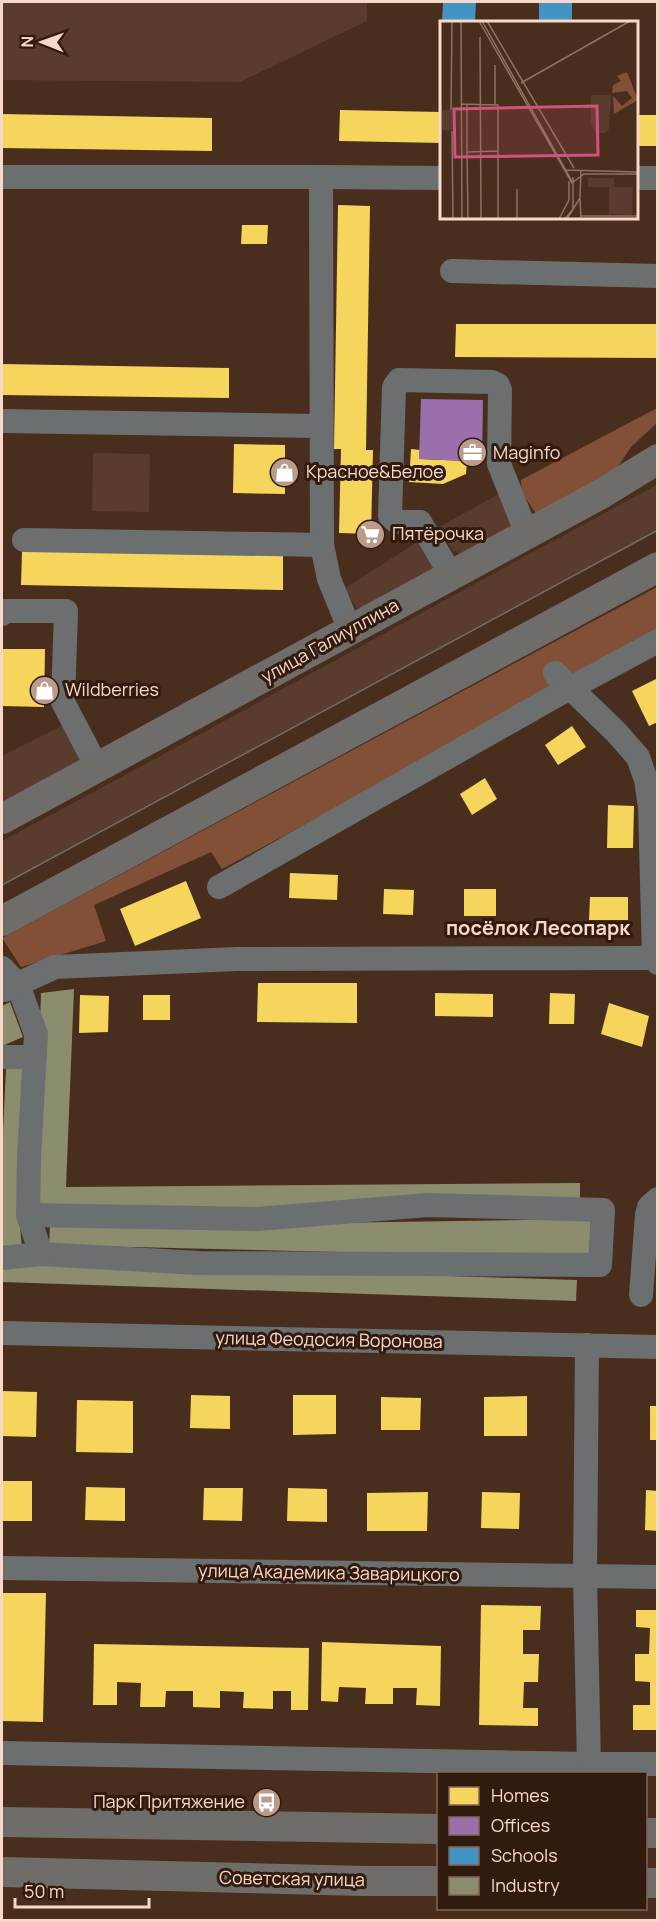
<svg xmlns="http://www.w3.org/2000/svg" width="659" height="1922" viewBox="0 0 659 1922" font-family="Manrope,sans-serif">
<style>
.green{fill:#593c2d}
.forest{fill:#815037}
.homes{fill:#f6d55c}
.offices{fill:#9970ab}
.schools{fill:#4393c3}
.industry{fill:#8c8c6e}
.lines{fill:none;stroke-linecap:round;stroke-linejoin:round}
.minor{stroke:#6b6f70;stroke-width:24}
.major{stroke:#6f6d6a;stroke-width:30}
.tram{stroke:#746c68;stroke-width:1.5}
.labels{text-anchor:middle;stroke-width:6;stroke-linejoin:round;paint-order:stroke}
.poi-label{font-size:18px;fill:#f9d8c8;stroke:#311a0e;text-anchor:start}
.street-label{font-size:18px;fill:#f9d8c8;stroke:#311a0e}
.neighbourhood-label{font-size:20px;font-weight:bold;fill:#f9d8c8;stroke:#311a0e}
.inset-road{fill:none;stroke:#8f7261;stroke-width:1.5}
.view{fill:#d2527c;fill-opacity:0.15;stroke:#d2527c;stroke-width:3}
.inset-edge{fill:none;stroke:#f9d8c8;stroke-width:3}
</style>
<rect width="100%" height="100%" fill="#492e1d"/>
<g class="green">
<path d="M2 2H367V21L240 82 2 80Z"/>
<path d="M93 453 150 454 149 512 92 511Z"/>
<path d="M657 485V530L2 884V841C221 725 438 602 657 485Z"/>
<path d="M506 490 516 514 510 529 460 554 452 550 439 527Z"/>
<path d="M422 539 441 565 370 608H357L344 589Z"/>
<path d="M64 725 82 750 78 762 2 805V756Z"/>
</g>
<g class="forest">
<path d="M657 408V423L631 447 613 474 537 515 522 493 521 480Z"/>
<path d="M657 587V636L222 869 211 852 94 905 106 941 21 967 2 938Z"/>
</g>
<g class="homes">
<path d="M340 110 442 112V143L339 141Z"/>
<path d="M2 114 212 118V151L2 148Z"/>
<rect x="636" y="115" width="22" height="31"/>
<path d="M338 205 370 206 366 450H373L371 534 339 533 341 449H334Z"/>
<path d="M242 225H268L267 244H241Z"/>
<path d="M456 324H658V358L455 357Z"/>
<path d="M2 364 229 368V398L2 395Z"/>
<path d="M234 444 285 445V494L233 493Z"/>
<path d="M411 449 420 450 419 459 467 461 466 474 443 484 409 482Z"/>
<path d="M22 551 283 555V590L21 585Z"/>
<path d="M2 649H45L44 707 2 706Z"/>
<path d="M658 678V722L649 726 632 691Z"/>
<path d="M572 726 586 747 558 765 545 745Z"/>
<path d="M485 778 497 799 472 815 460 794Z"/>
<path d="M608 805 634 806 633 848H607Z"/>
<path d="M290 873 338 875 337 900 289 898Z"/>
<path d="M186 881 201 918 135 946 120 909Z"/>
<path d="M384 889 414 890 413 915 383 914Z"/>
<rect x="464" y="889" width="32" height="27"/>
<path d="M590 897H628V920H589Z"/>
<path d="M258 983H357V1023L257 1022Z"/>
<path d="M435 993 493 994V1017L435 1016Z"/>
<path d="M550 993 575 994 574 1024H549Z"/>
<path d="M80 995 109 996 108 1032 79 1033Z"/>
<rect x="143" y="995" width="27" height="25"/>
<path d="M609 1003 649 1016 642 1047 601 1034Z"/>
<path d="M2 1391 37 1392 36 1437 2 1436Z"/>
<path d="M191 1395 230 1396V1429L190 1428Z"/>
<path d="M293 1395H336V1434L293 1435Z"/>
<path d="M527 1396V1436H484V1397Z"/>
<path d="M381 1397 421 1398 420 1430H381Z"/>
<path d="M77 1400 133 1401V1453L76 1452Z"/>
<rect x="650" y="1406" width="8" height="34"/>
<rect x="2" y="1481" width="30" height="40"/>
<path d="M86 1487 125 1488V1521L85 1520Z"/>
<path d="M204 1488H243L242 1521 203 1520Z"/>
<path d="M288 1488 327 1489V1522L287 1521Z"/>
<path d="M646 1490 658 1491V1531L645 1530Z"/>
<path d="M428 1492 427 1531H367V1493Z"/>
<path d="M482 1492 520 1493 519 1529 481 1528Z"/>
<path d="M2 1593H46L43 1722 2 1721Z"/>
<path d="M481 1605 541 1606 540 1630H523V1654H539L538 1682H524L523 1708H538V1726L479 1725Z"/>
<path d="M636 1610H658V1730H633V1705H650V1682L635 1681V1654H649L650 1628 636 1627Z"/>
<path d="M322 1642 441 1646 440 1706 416 1705 417 1688H393V1704H365L366 1688 339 1687 338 1702 321 1701Z"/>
<path d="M94 1644 309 1648 308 1710H291V1691H273V1709L243 1708 244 1692 220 1691V1708L193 1707V1691H166L165 1707H140L141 1683 117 1682V1705H93Z"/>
</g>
<path class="offices" d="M421 399 483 400 482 460 467 461 419 459Z"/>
<g class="schools">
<path d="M443 2H476L475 22H442Z"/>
<rect x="539" y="2" width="33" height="20"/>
</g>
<g class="industry">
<path d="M74 989 66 1187 580 1183V1201L265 1211 34 1207 41 993Z"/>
<path d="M10 1002 23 1037 2 1046V1006Z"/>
<path d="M6 1068 24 1069 19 1215 22 1249 2 1252V1152Z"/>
<path d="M590 1219V1258L49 1245 50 1227Z"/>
<path d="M41 1263 577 1280 576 1301 2 1282V1265Z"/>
</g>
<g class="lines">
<g class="minor">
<path d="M2 177H321L322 545 329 579 350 630"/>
<path d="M321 177 442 178"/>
<path d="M636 178H658"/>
<path d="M452 271 658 276"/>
<path d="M2 421 320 426"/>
<path d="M24 540 322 545"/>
<path d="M451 575 420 522H397L390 516 394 387 399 380 492 382 498 385 500 390 499 464 527 534"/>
<path d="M2 614 4 611H66L63 702 97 767"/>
<path d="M555 673 616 732 638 757 646 780 650 807 654 958 658 963"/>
<path d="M219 887 550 699 658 641"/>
<path d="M2 968 18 985 36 1034 29 1157 28 1215 41 1254 199 1263 600 1265 603 1210 428 1205 257 1219 28 1215"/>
<path d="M5 990 55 967 237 959 658 958"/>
<path d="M2 1057H35"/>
<path d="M2 1258 41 1254"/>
<path d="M641 1295 647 1215 649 1207 658 1199"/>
<path d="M2 1333 658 1347"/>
<path d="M2 1568 658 1577"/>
<path d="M2 1753 589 1764 585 1577 587 1345"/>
<path d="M589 1764H658"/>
</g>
<g class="major">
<path d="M2 819 601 494 658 459"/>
<path d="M2 921 658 567"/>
<path d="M2 1822 438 1829"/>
<path d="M646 1833H658"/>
<path d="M2 1872 364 1881H438"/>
<path d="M646 1883H658"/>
</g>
<path class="tram" d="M2 885 658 530"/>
</g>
<defs>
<symbol id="office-disc" viewBox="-11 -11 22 22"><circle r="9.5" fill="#bb9c8c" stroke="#311a0e"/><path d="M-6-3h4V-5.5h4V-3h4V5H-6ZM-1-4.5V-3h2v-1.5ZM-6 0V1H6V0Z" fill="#fff"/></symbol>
<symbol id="shop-disc" viewBox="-11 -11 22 22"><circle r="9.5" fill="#bb9c8c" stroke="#311a0e"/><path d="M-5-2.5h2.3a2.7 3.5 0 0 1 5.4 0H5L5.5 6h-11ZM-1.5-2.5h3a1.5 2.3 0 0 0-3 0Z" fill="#fff"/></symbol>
<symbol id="supermarket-disc" viewBox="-11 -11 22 22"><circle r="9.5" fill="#bb9c8c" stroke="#311a0e"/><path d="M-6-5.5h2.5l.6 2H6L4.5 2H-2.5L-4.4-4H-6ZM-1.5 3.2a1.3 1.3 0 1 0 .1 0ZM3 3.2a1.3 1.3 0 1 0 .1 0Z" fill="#fff"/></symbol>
<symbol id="bus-disc" viewBox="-11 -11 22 22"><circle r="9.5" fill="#bb9c8c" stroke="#311a0e"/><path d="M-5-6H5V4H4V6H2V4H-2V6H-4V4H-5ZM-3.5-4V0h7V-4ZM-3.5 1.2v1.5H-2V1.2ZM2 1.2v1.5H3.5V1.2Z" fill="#fff"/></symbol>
</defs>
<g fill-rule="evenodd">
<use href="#office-disc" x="456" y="436" width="33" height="33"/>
<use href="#shop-disc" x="268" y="456" width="33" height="33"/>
<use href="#supermarket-disc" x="354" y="518" width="33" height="33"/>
<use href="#shop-disc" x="28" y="674" width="33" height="33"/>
<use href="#bus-disc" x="250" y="1786" width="33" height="33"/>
</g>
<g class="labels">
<g class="poi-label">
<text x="493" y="459">Maginfo</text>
<text x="306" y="478">Красное&amp;Белое</text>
<text x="392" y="540">Пятёрочка</text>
<text x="65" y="696">Wildberries</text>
<text x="245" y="1808" text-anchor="end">Парк Притяжение</text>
</g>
<g class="street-label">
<text transform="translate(330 641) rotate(-29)" y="6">улица Галиуллина</text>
<text transform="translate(329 1340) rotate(1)" y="6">улица Феодосия Воронова</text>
<text transform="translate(329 1573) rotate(1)" y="6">улица Академика Заварицкого</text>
<text transform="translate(292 1879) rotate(1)" y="6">Советская улица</text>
</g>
<g class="neighbourhood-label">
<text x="538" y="935">посёлок Лесопарк</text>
</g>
</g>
<g transform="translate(440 21)">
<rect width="198" height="198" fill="#492e1d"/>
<path d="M0 65 2 89H13V109H2V150ZM151 74H171L169 108 164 112H156L151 103ZM148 157H174V166H193L192 194 169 193V166H148Z" fill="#593c2d"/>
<path d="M187 51 198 79 174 93 173 75 182 85 192 77 187 70 172 72 173 64 181 60 177 55Z" fill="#815037"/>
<path class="inset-road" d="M21 0 22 198M39 0 132 162 144 153H198M42 0 133 162M47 0 134 147M40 16 41 198M55 44V83M81 62 190 0M22 83 58 84V198M27 83V131L58 130M11 89 12 0M12 110 13 198M27 131 28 198M126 149 198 151M77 168V198M140 178 141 198M141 195H198M119 198 129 179V160M125 198 133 188V156M127 198 140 177 141 149"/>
<path class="view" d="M157 85 158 134 15 136 14 88Z"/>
<rect width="198" height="198" class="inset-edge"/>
</g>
<rect width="659" height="1922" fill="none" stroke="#f9d8c8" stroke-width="6"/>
<rect x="437" y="1772" width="210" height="138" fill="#311a0e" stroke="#816658" stroke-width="1.5"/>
<rect x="449" y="1787" width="30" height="18" fill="#f6d55c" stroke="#816658" stroke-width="1.5"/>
<text x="491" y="1802" font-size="18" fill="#f9d8c8">Homes</text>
<rect x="449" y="1817" width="30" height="18" fill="#9970ab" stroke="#816658" stroke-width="1.5"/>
<text x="491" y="1832" font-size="18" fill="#f9d8c8">Offices</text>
<rect x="449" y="1847" width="30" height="18" fill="#4393c3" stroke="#816658" stroke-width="1.5"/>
<text x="491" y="1862" font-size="18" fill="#f9d8c8">Schools</text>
<rect x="449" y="1877" width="30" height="18" fill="#8c8c6e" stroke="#816658" stroke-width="1.5"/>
<text x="491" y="1892" font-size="18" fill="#f9d8c8">Industry</text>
<g transform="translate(42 42) rotate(271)" stroke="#311a0e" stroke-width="4.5" paint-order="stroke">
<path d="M0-4.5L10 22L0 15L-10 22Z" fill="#f9d8c8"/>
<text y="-9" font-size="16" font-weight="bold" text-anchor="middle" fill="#f9d8c8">N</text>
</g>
<path d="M15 1898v9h134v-9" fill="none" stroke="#f9d8c8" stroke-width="3"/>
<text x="24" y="1898" font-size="18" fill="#f9d8c8" stroke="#311a0e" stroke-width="4.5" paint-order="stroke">50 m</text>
</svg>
